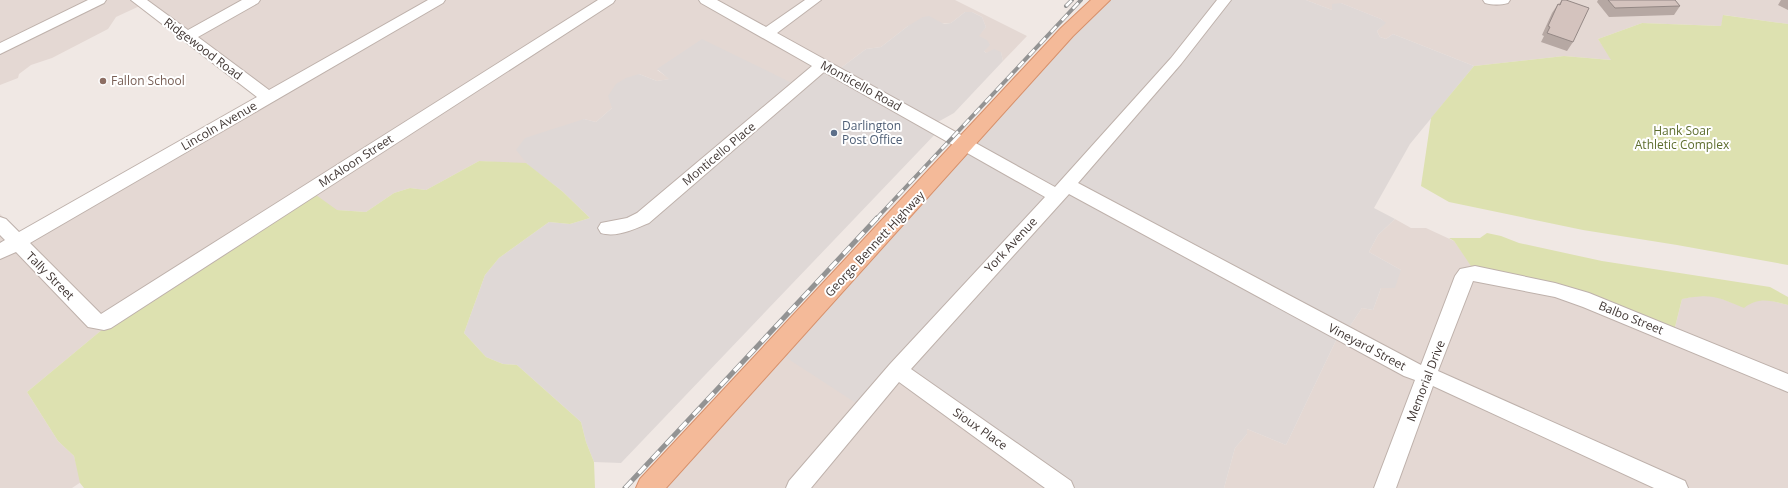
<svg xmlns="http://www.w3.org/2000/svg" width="1788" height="488" viewBox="0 0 1788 488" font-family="'Open Sans',sans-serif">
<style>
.residential{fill:#e4d8d3}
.industrial{fill:#dfd8d6}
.green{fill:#dde1b0}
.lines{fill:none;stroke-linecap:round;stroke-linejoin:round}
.minor-casing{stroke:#beb1ab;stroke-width:2}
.major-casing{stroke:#d7906b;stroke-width:2}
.minor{fill:#fff;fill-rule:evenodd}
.major{fill:#f4ba99;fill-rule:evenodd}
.rail-far1-casing{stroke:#939393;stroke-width:4}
.rail-casing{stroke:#939393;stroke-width:5}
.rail-far1{stroke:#fff;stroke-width:2.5;stroke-dasharray:8;stroke-linecap:butt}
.rail{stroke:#fff;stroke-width:3.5;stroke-dasharray:10;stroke-linecap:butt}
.wall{fill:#b6a8a3}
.building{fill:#d4c3be;stroke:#948885}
.education-dot{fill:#8d6e63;stroke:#fff;stroke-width:1.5}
.service-dot{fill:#5c6f8a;stroke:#fff;stroke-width:1.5}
.labels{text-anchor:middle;stroke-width:4;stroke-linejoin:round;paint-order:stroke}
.street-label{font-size:12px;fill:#423835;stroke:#fff}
.education-label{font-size:12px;fill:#785e54;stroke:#fff;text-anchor:start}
.service-label{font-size:12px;fill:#4e5e75;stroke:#fff;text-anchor:start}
.park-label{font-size:12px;fill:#5d6d2e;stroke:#fff}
</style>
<rect width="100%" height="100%" fill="#f0e8e4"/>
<g class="residential">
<path d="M0 0H955L1027 36 1003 61 1001 52 986 53 984 51 978 36 986 27 982 17 972 12H965L951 23 908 26 881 47 866 49 838 70 794 84 657 70 670 79 657 81 639 74 612 108 596 122 584 119 527 164 479 161 426 190 410 188 394 193 366 212 337 210 133 304 27 392 58 441 74 456 81 482 72 488H0V214L21 235 266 95 144 4 116 17 108 29 52 58 31 65 19 74 18 78 0 85Z"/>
<path d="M1306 0H1788V24L1724 15 1721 26 1642 23 1598 39 1612 60 1564 56 1474 66 1393 34 1386 39 1380 37 1377 31 1385 23 1381 19 1341 3 1332 10Z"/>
<path d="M1395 219 1411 228H1426L1454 241 1476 272 1674 331 1682 299 1701 295 1714 296 1744 307 1752 302 1764 299 1788 305V488H1224L1235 448 1247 434V429L1286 445 1341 330 1348 329 1362 308 1373 310 1381 288 1401 270 1369 252 1378 235Z"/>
<path d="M776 351 899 371 1074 488H649Z"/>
</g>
<g class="industrial">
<path d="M1093 0H1306L1332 10V4L1341 3 1381 19 1386 23 1377 31 1380 37 1386 39 1393 34 1474 66 1410 144 1374 208 1395 219 1378 235 1369 252 1401 270 1395 288H1381L1373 310 1362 308 1348 329 1341 330 1286 445 1247 429V434L1235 448 1224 488H1074L899 371 862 407 776 351Z"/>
<path d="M965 12H972L982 17 986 27 979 36 987 40 990 45 984 51 986 53 994 49 1001 52 1003 61 954 113 936 123 940 129 621 463 594 462 586 442 581 422 517 365 503 364 486 357 464 333 485 275 499 258 549 222 570 224 590 218 562 191 529 166 516 150 525 138 584 119 596 122 612 108 608 96 616 84 626 78 639 74 657 81 669 79 657 69 702 39 794 84 822 63 838 70 866 49 881 47 908 26 923 17 929 16 944 24 951 23Z"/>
</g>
<g class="green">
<path d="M1723 15 1788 24V265L1677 245 1583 230 1449 202 1421 186 1431 118 1474 66 1564 56 1611 60 1598 39 1642 23 1721 26Z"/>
<path d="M479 161 526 163 562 191 590 218 570 224 549 222 499 258 485 275 464 333 486 357 503 364 517 365 581 422 586 442 594 462 595 488H84L80 483 74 456 58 441 27 392 133 304 309 190 337 210 366 212 394 193 410 188 426 190Z"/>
<path d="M1487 233 1501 236 1519 243 1602 261 1770 287 1788 297V305C1771 301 1759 296 1744 308 1717 297 1712 293 1682 299L1674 331 1475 272 1454 241 1449 238H1480Z"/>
</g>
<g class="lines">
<defs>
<g id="minor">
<path d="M88 0H106L104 3 0 54V43Z"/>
<path d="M131 0H147L188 30 242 0H260L258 3 198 37 269 90 428 0H445L443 3 30 243 101 314 598 0H615L613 3 111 328 104 330 88 327 16 252 0 259V243L5 240 0 235V217L6 219 19 232 257 97Z"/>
<path d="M699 0H717L766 27 805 0H821L777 33 1055 187 1171 58 1217 0H1231L1181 64 1078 183 1421 365 1455 276 1460 269 1475 266 1555 283 1589 293 1788 374V392L1583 307 1555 297 1473 281 1438 371 1685 481 1688 488H1654L1433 386 1396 488H1374L1415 380 1404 376 1069 194 911 369 1071 481 1074 488H1045L899 382 811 488H786L789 481 890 364 1045 197 824 72 649 223C635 229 616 238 601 233L598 228 601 223 627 218 637 213 812 66 701 3Z"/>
<path d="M1483 0H1510L1508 3C1501 5 1492 5 1485 3Z"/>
</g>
<path id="major" d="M1091 0H1110L1073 36 666 488H636L640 479 1061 28Z"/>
</defs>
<use href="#minor" class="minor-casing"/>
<use href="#major" class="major-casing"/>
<use href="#minor" class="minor"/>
<use href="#major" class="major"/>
<defs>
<g id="rail-far1">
<path d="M1066 6 1072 0"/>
<path d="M876 219 1081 0"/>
</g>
<path id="rail" d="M625 488 877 218"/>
</defs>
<use href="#rail-far1" class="rail-far1-casing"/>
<use href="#rail" class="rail-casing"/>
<use href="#rail-far1" class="rail-far1"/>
<use href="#rail" class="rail"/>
</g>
<g class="wall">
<path d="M1562 0 1573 42 1567 51 1541 42 1544 36 1542 35 1552 13 1558 4H1559Z"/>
<path d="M1598 0H1675L1680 6 1674 15 1609 17 1597 2Z"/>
<path d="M1781 0H1788V10L1778 5Z"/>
</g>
<g class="building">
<path d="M1562 0H1566L1589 8 1573 42 1547 33 1550 27 1548 26 1558 4 1560 5Z"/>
<path d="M1608 0H1675L1680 6 1615 8Z"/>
</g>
<circle class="education-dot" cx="103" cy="81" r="4"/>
<circle class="service-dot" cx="834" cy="133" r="4"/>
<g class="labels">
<g class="street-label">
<text transform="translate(203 49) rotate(37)" y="4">Ridgewood Road</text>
<text transform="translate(861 86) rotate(29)" y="4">Monticello Road</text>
<text transform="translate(219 126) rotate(-30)" y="4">Lincoln Avenue</text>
<text transform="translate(719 154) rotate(-40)" y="4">Monticello Place</text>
<text transform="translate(356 161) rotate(-33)" y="4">McAloon Street</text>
<text transform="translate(875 244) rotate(-47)" y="4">George Bennett Highway</text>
<text transform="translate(1011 245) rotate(-47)" y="4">York Avenue</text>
<text transform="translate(50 276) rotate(45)" y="4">Tally Street</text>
<text transform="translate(1631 318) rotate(22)" y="4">Balbo Street</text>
<text transform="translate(1367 347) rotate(28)" y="4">Vineyard Street</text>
<text transform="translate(1426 381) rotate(-69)" y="4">Memorial Drive</text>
<text transform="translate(980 429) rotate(35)" y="4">Sioux Place</text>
</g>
<g class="education-label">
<text x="111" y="85">Fallon School</text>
</g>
<g class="service-label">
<text x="842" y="130">Darlington<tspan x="842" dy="14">Post Office</tspan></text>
</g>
<g class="park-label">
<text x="1682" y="135">Hank Soar<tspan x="1682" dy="14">Athletic Complex</tspan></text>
</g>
</g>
</svg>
